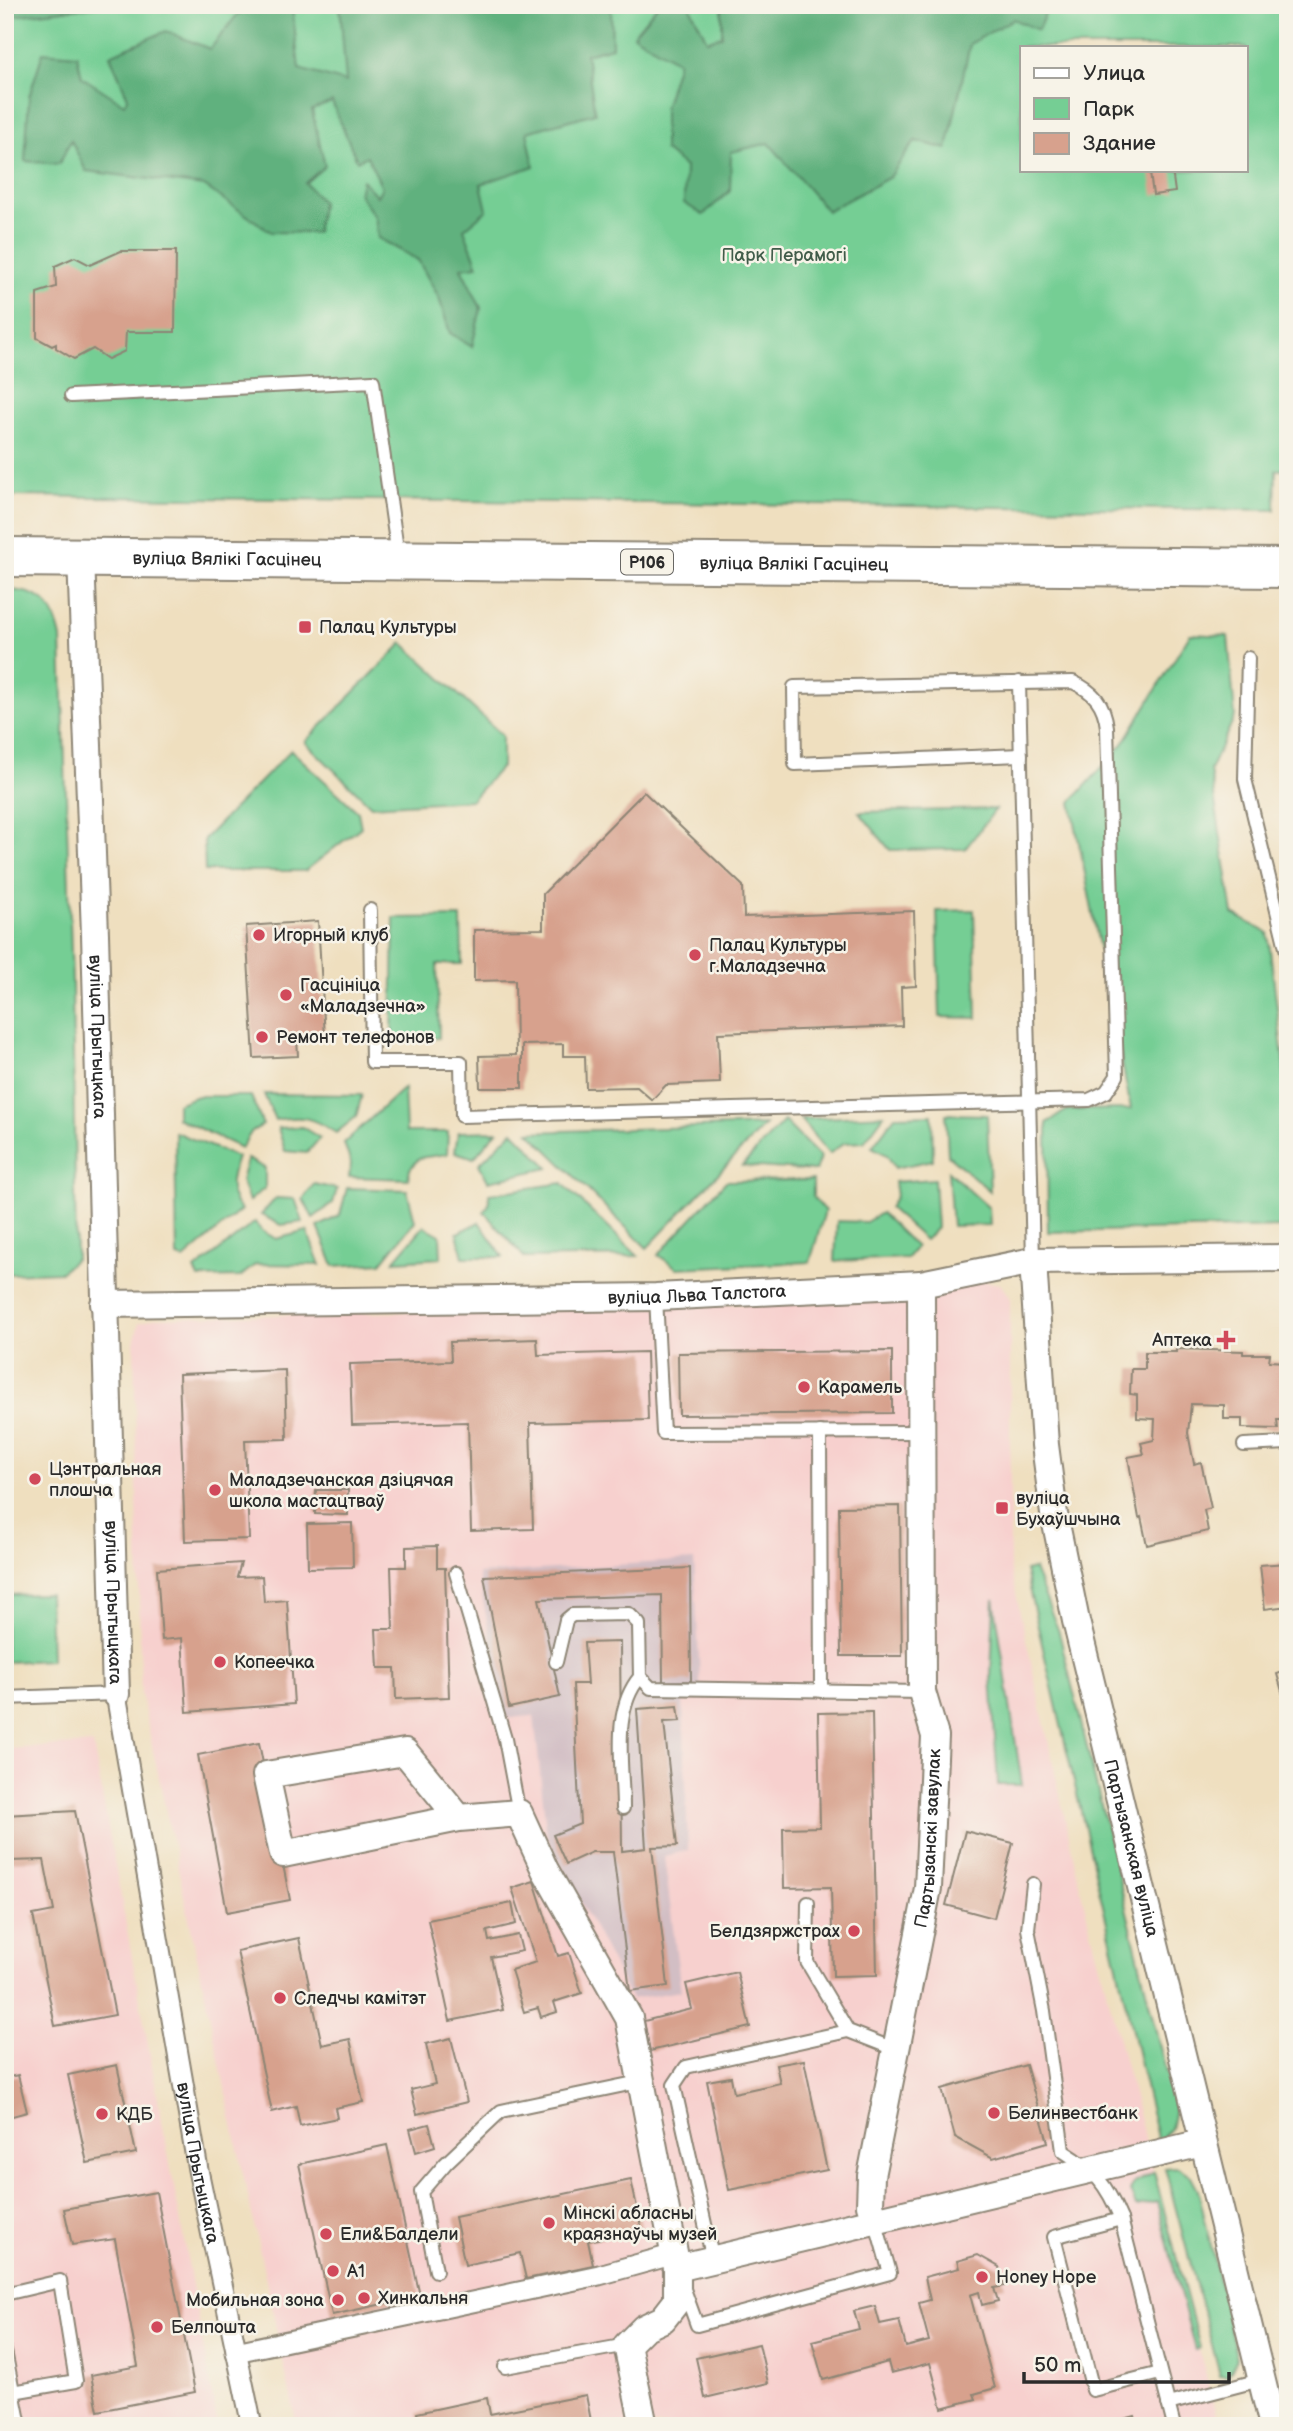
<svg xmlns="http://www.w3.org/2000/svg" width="1293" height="2431" viewBox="0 0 1293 2431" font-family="'Balsamiq Sans',sans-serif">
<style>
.built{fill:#f7d0ce}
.industrial{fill:#d2bec4}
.green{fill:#75ce94;stroke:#507c60;stroke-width:2;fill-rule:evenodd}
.forest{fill:#60b17e;stroke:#466e54;stroke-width:2}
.building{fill:#d7a18d}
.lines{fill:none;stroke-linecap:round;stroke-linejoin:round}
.service-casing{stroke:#8d8575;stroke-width:16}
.pedestrian-casing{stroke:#8d8575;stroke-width:23}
.minor-casing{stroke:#8d8575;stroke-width:30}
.primary-casing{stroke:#8d8575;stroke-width:42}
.service{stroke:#fff;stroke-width:12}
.pedestrian{stroke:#fff;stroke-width:19}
.minor{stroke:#fff;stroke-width:26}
.primary{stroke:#fff;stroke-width:38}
.poi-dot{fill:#d1495b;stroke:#f7f3e8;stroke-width:2.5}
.labels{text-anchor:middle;stroke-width:5;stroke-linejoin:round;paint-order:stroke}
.shield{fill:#f7f3e8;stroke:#686764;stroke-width:2}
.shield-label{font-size:16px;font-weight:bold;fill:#2b2b2b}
.park-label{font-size:18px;fill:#415c4a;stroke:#f7f3e8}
.street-label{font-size:18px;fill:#2b2b2b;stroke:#f7f3e8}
.poi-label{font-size:18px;fill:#2b2b2b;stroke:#f7f3e8;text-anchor:start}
</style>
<rect width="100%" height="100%" fill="#f7f3e8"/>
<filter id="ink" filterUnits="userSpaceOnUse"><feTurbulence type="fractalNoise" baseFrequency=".0143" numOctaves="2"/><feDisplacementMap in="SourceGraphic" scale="14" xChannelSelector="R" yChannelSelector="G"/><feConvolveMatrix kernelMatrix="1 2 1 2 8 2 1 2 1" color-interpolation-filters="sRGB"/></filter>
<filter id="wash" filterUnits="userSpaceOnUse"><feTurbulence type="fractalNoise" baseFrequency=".00686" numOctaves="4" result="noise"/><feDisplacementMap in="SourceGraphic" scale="28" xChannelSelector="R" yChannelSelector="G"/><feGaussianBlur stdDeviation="1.57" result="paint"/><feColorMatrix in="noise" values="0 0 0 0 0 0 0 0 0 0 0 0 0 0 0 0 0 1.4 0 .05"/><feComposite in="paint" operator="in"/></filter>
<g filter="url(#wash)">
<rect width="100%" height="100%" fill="#efdfbf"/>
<g class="built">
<path d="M972 1279 1000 1284 1010 1297V1566L1082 1896 1219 2426H297L141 1694 134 1342 139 1323 157 1318 889 1301 932 1293Z"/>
<path d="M93 1744 218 2426H5V1749Z"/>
</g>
<path class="industrial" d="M694 1560 701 1699 683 1700 688 1850 664 1856 681 1991 631 1999 547 1837 534 1716 506 1718 478 1574Z"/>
<g class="green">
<path d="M5 5H1288V469L1276 470 1275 510 5 496ZM1022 47H1246V170H1022Z"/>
<path d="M5 590C42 590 54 605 61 638L72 982 76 1258 61 1272 5 1274Z"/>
<path d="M1190 634 1228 636 1235 716 1210 770 1233 914 1268 933 1288 1100V1227L1048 1232 1047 1123 1067 1110 1131 1109 1071 802 1123 744Z"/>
<path d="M403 643 502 735V766L471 800 371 806 305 742Z"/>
<path d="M291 750 358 812 361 827 305 871H205L204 839Z"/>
<path d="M996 809 965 849 890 850 859 812Z"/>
<path d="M974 910 977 1018 940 1017 937 911Z"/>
<path d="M461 917 462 964H437L439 1038 392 1039 394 918Z"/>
<path d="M404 1088 406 1132H448L447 1154 419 1158 410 1169 408 1179 349 1177 351 1164 344 1143Z"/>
<path d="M264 1094 362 1095 356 1117 336 1133C311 1117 303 1115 275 1120Z"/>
<path d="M197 1096H251L263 1125 252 1131 241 1148 177 1118V1104Z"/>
<path d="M946 1114 987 1115 990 1191 948 1155Z"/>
<path d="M884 1115 864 1142 844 1143 829 1154 800 1119Z"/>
<path d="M932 1115 933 1160 895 1168 887 1155 872 1147 895 1116Z"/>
<path d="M784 1121 820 1157 815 1171 742 1166Z"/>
<path d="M765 1125 647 1248 529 1132Z"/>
<path d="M302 1127 320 1138 307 1153 285 1151 278 1128Z"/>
<path d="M497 1131 474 1158 455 1152 458 1132Z"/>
<path d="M513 1131 549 1168 488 1181 479 1164Z"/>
<path d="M175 1132 237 1157C230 1178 226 1192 241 1210L184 1259 177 1257Z"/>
<path d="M247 1159 265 1168V1188L249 1201 241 1181Z"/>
<path d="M948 1171 989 1208 990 1225 952 1226Z"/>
<path d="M934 1179 937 1228 925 1240 889 1208 896 1196 894 1182Z"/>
<path d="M813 1180V1197L825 1211 810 1262 677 1268 658 1255 726 1181Z"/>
<path d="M563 1183V1184L638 1256 525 1258 484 1212 489 1204V1194Z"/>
<path d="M314 1184 337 1189 333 1203 313 1218 303 1199Z"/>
<path d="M347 1188 407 1190 415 1221 381 1263 334 1266 318 1227 340 1215Z"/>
<path d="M276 1198 295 1199 303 1222 281 1225 261 1215Z"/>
<path d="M881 1213 916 1247 907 1258 835 1261 837 1221 866 1222Z"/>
<path d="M255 1222 261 1230 276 1239 307 1231 320 1265 256 1264 240 1277 199 1278 195 1270Z"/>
<path d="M479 1222 503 1257H463L457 1233Z"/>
<path d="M424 1226 440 1235 441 1258 394 1261Z"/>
<path d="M1034 1569 1059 1632 1175 2109 1171 2129 1158 2142 1025 1571Z"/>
<path d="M49 1594 51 1660 5 1662V1595Z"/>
<path d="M994 1599 1022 1785H998L991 1676Z"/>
<path d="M1178 2167 1191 2176 1198 2189 1237 2359 1228 2376 1220 2375 1165 2168Z"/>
<path d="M1154 2172 1200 2348 1195 2350 1157 2202 1136 2206 1130 2191 1134 2183Z"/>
</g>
<g class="forest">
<path d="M5 5H106L14 16 5 35Z"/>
<path d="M245 5H292L299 69 346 82 340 5H611L612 47 586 54 595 113 527 132 534 166 481 184 487 210 464 229 478 266 461 268 481 308 472 347 450 333 439 298 418 260 378 238 375 217 359 194 362 180 377 196 382 187 367 156 357 161 332 102 312 110 325 166 305 183 322 202 316 233 271 232 204 186 86 171 71 140 59 164 25 161 29 97 43 52 77 55 82 77 124 104 128 98 110 55 166 31 210 49Z"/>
<path d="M658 5H689L707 40 722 36V5H1049L1038 30 1013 19 970 44 947 149 915 141 890 177 827 211 769 143 731 152 730 191 703 215 684 203 685 167 664 150V108L678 62 633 35Z"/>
</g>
<g id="blocks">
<g class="building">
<path d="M1172 170 1175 192 1153 195 1150 173Z"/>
<path d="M121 251H176L175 332H126L125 351 108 359 93 349 74 359 56 348V344L52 346 37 338V293L56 287 55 266 75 257 90 265Z"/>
<path d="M644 792 743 886 744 917 914 911 916 986 901 987 902 1026 718 1033 720 1083 666 1085 652 1100 637 1087 586 1088 585 1056H563V1044L522 1045V1088H480L479 1056 516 1055 515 980 474 981V930L543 929V894Z"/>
<path d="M318 921 325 1037 297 1039 298 1056 254 1058 246 926Z"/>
<path d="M537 1339 538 1355 646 1352 648 1420 530 1423 533 1529 471 1531 468 1422 352 1425 350 1364 451 1361 450 1342Z"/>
<path d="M1176 1349 1243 1351V1354H1270L1269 1361 1287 1362 1288 1420H1277L1278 1429 1242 1428V1419H1224V1405L1191 1404 1188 1433 1194 1464 1201 1462 1211 1508 1204 1510 1208 1531 1147 1545 1141 1517 1139 1518 1128 1457 1144 1454 1141 1443 1154 1440 1155 1419 1137 1418V1395L1130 1394 1131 1369H1145V1352H1176Z"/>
<path d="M892 1351V1413L679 1415 678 1353Z"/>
<path d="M285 1370 287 1439 245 1440 249 1539 185 1541 179 1374Z"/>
<path d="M316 1490H348V1515L315 1514Z"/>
<path d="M900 1506 902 1656H841L839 1507Z"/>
<path d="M352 1523 353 1567 308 1568 307 1524Z"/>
<path d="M437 1546V1568H445L449 1697 396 1699 395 1668H378L376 1629H393L391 1567H406V1547Z"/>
<path d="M241 1563 237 1577 262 1576 264 1602 287 1600 294 1704 187 1712 182 1638 162 1640 157 1569Z"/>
<path d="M1288 1563V1606L1265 1609 1260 1565Z"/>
<path d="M690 1568 691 1681 663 1682 662 1595 539 1599 560 1697 509 1708 484 1576Z"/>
<path d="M620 1642 622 1851 646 1848 637 1709 678 1706 680 1721 664 1722 677 1846 652 1847 668 1986 630 1991 613 1852H592L566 1864 553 1835 580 1824 573 1684H587L584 1643Z"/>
<path d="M1288 1670V1704L1286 1705 1277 1674Z"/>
<path d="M872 1712 877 1975 833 1976 831 1887 784 1888 783 1828 820 1827 818 1713Z"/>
<path d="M259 1743 290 1900 227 1912 198 1755Z"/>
<path d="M75 1811 115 2015 55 2026 33 1915 54 1911 44 1860 8 1861 10 1885H5V1815Z"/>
<path d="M965 1831 1013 1843 994 1918 946 1905Z"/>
<path d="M534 1881 558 1956 569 1953 582 1993 554 2002 557 2012 541 2017 538 2008 524 2012 511 1970 536 1962 512 1888Z"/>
<path d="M512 1903 516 1924 487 1931 489 1941 518 1935 522 1951 491 1957 503 2010 450 2021 428 1920Z"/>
<path d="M299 1938 322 2045 350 2039 363 2102 335 2108 337 2118 300 2126 296 2106 272 2112 237 1951Z"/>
<path d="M737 1972 750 2027 650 2051 644 2021 692 2009 686 1984Z"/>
<path d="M451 2038 467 2102 417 2114 411 2090 435 2084 426 2044Z"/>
<path d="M804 2060 827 2170 729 2190 707 2081 731 2077 734 2093 780 2083 776 2065Z"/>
<path d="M117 2065 136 2153 87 2163 68 2075Z"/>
<path d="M1026 2065 1048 2142 993 2158 955 2137 942 2089Z"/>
<path d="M18 2075 27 2112 5 2118V2078Z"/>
<path d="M429 2124 435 2146 416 2152 410 2129Z"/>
<path d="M387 2145 420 2296 332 2315 299 2164Z"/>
<path d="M631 2180 642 2230 588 2241 593 2265 526 2279 520 2253 465 2265 455 2217Z"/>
<path d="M156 2192 195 2392 98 2411 91 2375 138 2366 115 2239 72 2245 64 2209Z"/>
<path d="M978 2255 999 2267 1005 2286 994 2288 998 2301 982 2305 979 2292 970 2295 995 2388 974 2394 976 2399 942 2408 930 2363 891 2373 888 2362 823 2380 812 2341 859 2329 854 2311 875 2306 880 2324 899 2320 906 2347 929 2341 919 2303 930 2300 925 2277 959 2268 957 2261Z"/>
<path d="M759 2344 768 2383 705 2398 696 2358Z"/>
<path d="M586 2395 592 2426H419L417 2413 487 2398 490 2414Z"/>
<path d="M1135 2416 1137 2426H1102V2425Z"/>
</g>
</g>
</g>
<g filter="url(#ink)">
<use href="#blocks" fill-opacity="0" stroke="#8d8575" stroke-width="2"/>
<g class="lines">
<defs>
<g id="service">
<path d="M71 396 373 381 398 556"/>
<path d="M1248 658 1245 779 1288 956"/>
<path d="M1019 682 1033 1261"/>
<path d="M370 910 372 1062H461L462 1116 1089 1100 1106 1092 1117 1076 1107 727C1104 703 1094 692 1073 682L794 687 795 764 1021 755"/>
<path d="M656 1297 663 1433 922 1432"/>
<path d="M820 1432 821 1691"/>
<path d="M1244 1445 1288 1443"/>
<path d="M456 1573 505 1739 519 1813"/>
<path d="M556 1662 566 1620 572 1615 629 1614 639 1624 640 1677 651 1688 922 1692"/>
<path d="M5 1698 116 1694"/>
<path d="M623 1808C623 1765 611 1711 640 1677"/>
<path d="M1033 1884 1028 1929 1044 2011 1063 2151C1095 2171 1106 2183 1121 2219L1174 2426"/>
<path d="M808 1903 807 1962 848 2031 894 2049"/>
<path d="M1121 2219 1054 2237 1093 2390 1160 2373"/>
<path d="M713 2260 674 2085 686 2067 848 2031"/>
<path d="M436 2271 421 2192 446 2163 501 2111 639 2082"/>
<path d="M684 2289 697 2325 890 2273 875 2220"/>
<path d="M5 2294 60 2281 76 2381 13 2392"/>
<path d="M5 2351 20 2426"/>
<path d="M505 2367 627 2345"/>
<path d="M1168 2404 1260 2380"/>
</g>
<g id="pedestrian">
<path id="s1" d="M116 1694 198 2170 252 2426"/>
<path d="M236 2352 599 2275 675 2254"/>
</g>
<g id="minor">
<path id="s2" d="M81 557 95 934 116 1694"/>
<path id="s3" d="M1033 1261 1045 1445 1054 1514 1076 1621 1273 2426"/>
<path id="s4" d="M104 1304 656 1297 921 1284 1033 1261 1288 1258"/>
<path d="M459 1818 405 1752 266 1775 283 1854 459 1818 519 1813 545 1870 629 2018 677 2268V2301L663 2319 644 2328 627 2345 644 2426"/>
<path id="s5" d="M875 2220 870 2205 871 2176 928 1888 935 1736 922 1692 921 1284"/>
<path d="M677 2268 1202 2143"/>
</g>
<g id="primary">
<path id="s6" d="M5 557 1288 568"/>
</g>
</defs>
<use href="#service" class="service-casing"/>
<use href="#pedestrian" class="pedestrian-casing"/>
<use href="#minor" class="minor-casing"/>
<use href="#primary" class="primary-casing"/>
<use href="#service" class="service"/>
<use href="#pedestrian" class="pedestrian"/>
<use href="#minor" class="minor"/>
<use href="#primary" class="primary"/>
</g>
</g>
<g class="poi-dot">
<rect x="298" y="620" width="14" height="14" rx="3.5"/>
<circle cx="259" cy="935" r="7"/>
<circle cx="695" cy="955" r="7"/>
<circle cx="286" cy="995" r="7"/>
<circle cx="262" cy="1037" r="7"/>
<path d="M1222.5 1329.5h7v7h7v7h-7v7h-7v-7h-7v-7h7z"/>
<circle cx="804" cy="1387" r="7"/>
<circle cx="35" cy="1479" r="7"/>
<circle cx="215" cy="1490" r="7"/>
<rect x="995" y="1501" width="14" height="14" rx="3.5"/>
<circle cx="220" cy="1662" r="7"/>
<circle cx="854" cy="1931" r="7"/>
<circle cx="280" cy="1998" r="7"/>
<circle cx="994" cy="2113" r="7"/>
<circle cx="102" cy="2114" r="7"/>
<circle cx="549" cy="2223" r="7"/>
<circle cx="326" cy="2234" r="7"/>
<circle cx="333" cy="2271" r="7"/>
<circle cx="982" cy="2277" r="7"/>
<circle cx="364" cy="2298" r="7"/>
<circle cx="338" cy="2300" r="7"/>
<circle cx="157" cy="2327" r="7"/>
</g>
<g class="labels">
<rect class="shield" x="621" y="549.5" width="52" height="25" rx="5"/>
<g class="shield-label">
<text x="647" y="568">Р106</text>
</g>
<g class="park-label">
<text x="784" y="261">Парк Перамогі</text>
</g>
<g class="street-label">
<text dy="6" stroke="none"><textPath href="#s6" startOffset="222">вуліца Вялікі Гасцінец</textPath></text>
<text dy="6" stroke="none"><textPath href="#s6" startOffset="789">вуліца Вялікі Гасцінец</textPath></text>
<text dy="6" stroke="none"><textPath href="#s2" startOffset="480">вуліца Прытыцкага</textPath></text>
<text dy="6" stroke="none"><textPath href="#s4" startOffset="593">вуліца Льва Талстога</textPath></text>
<text dy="6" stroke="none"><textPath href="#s2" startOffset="1046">вуліца Прытыцкага</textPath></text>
<text dy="6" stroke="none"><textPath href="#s5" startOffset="388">Партызанскі завулак</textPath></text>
<text dy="6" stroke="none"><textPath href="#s3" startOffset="597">Партызанская вуліца</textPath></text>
<text dy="6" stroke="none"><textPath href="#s1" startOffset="476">вуліца Прытыцкага</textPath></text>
</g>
<g class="poi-label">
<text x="319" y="633">Палац Культуры</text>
<text x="273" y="941">Игорный клуб</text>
<text x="709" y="951">Палац Культуры<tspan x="709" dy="21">г.Маладзечна</tspan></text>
<text x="300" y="991">Гасцініца<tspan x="300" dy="21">«Маладзечна»</tspan></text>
<text x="276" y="1043">Ремонт телефонов</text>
<text x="1212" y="1346" text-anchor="end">Аптека</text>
<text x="818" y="1393">Карамель</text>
<text x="49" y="1475">Цэнтральная<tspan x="49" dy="21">плошча</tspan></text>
<text x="229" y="1486">Маладзечанская дзіцячая<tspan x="229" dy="21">школа мастацтваў</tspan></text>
<text x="1016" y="1504">вуліца<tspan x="1016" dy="21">Бухаўшчына</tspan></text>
<text x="234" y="1668">Копеечка</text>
<text x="840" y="1937" text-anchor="end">Белдзяржстрах</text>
<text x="294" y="2004">Следчы камітэт</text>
<text x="1008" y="2119">Белинвестбанк</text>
<text x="116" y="2120">КДБ</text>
<text x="563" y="2219">Мінскі абласны<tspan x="563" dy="21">краязнаўчы музей</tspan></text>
<text x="340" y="2240">Ели&amp;Балдели</text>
<text x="347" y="2277">A1</text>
<text x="996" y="2283">Honey Hope</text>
<text x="378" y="2304">Хинкальня</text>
<text x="324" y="2306" text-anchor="end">Мобильная зона</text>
<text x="171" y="2333">Белпошта</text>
</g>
</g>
<rect width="1293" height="2431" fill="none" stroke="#f7f3e8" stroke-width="28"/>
<rect x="1020" y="46" width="228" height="126" fill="#f7f3e8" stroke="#a5a39c" stroke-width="2"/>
<rect x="1034" y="68" width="35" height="10" fill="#ffffff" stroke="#a5a39c" stroke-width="2"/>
<text x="1083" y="80" font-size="21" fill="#2b2b2b">Улица</text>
<rect x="1034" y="98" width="35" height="21" fill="#75ce94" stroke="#a5a39c" stroke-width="2"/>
<text x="1083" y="116" font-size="21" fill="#2b2b2b">Парк</text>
<rect x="1034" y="133" width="35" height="21" fill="#d7a18d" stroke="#a5a39c" stroke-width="2"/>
<text x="1083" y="150" font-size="21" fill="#2b2b2b">Здание</text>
<path d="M1024 2372v10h205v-10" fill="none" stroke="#2b2b2b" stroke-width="3.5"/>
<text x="1034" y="2372" font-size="21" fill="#2b2b2b" stroke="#f7f3e8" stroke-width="5" paint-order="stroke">50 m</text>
</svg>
